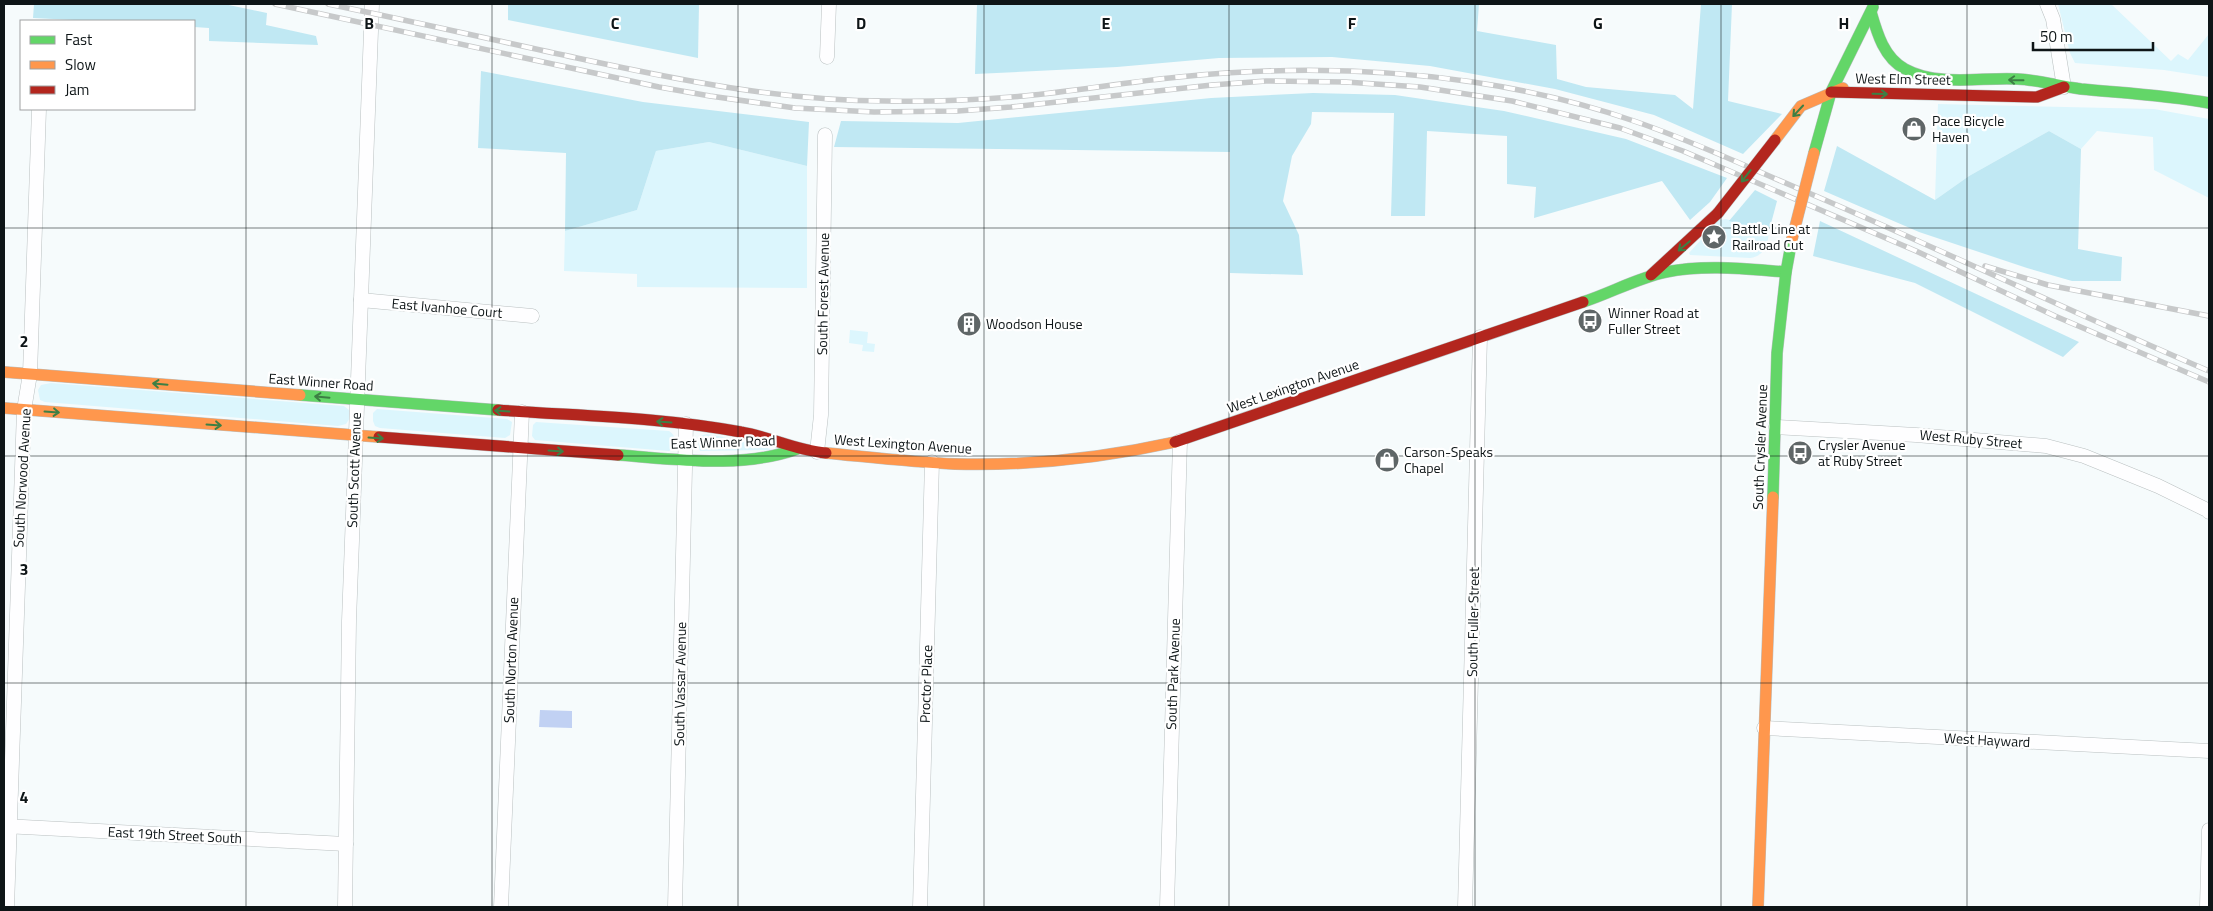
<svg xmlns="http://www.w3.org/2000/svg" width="2213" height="911" viewBox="0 0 2213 911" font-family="'Titillium Web',sans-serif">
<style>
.green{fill:#dcf6fd}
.forest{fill:#c0e8f3}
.water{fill:#c1d1f3}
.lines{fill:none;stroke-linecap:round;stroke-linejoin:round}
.street-casing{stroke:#bac0c1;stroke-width:15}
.fast-casing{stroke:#bac0c1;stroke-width:12}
.slow-casing{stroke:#bac0c1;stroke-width:12}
.jam-casing{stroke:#bac0c1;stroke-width:12}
.street{stroke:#fefeff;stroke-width:14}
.fast{stroke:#63d668;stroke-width:11}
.slow{stroke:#ff974d;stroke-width:11}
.jam{stroke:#b3261e;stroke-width:11}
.rail-casing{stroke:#c7c9ca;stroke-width:5.5}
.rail{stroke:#fff;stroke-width:4;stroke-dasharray:11;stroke-linecap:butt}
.slow-bridge-casing{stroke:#bac0c1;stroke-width:12;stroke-linecap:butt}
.jam-bridge-casing{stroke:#bac0c1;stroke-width:12;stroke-linecap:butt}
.slow-bridge{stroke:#ff974d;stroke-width:11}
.jam-bridge{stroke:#b3261e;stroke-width:11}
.oneway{stroke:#3d7f44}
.grid{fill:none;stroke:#0e1517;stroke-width:1;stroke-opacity:0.55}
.labels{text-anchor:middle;stroke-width:4.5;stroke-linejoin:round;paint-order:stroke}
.street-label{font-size:14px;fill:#0e1517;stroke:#fff}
.poi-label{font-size:14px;fill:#0e1517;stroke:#fff;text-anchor:start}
.grid-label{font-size:16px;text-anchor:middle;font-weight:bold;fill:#0e1517;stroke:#fff;stroke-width:4.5;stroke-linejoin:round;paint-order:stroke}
</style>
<rect width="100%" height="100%" fill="#f6fbfc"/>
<g class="green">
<path d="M2058 4H2111L2171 61 2178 54 2188 60 2209 34V77L2164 70 2075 63 2070 53Z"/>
<path d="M1938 104 2154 109 2209 119V198L2154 170 2153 137 2097 131 2081 149 2049 131 1969 176 1935 200Z"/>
<path d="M709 142 807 166V288L637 287V274L564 271 565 231 637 210 656 151Z"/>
<path d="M1726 219 1769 231C1768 244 1765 256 1750 258L1690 255 1689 253 1719 220Z"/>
<path d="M850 330 868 332 867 343 875 344 874 352 862 351 863 345 849 343Z"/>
<path d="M51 383 344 406 349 410 350 418 346 424 338 426 45 402 40 400 38 390 41 385Z"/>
<path d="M377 409 507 419 512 422 510 435 505 438 380 428 375 426 373 421V413Z"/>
<path d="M536 422 669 431C676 436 676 440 674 448L669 451 535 440 532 436 533 425Z"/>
<path d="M707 434 746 441 773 450 700 451 698 442 700 436Z"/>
</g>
<g class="forest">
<path d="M34 4H224L267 13 266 25 316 36 318 45 209 41V28L194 27V21H95L33 18Z"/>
<path d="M508 4H699L698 58 508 20Z"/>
<path d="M977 4H1479L1477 31 1556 45 1557 79 1586 87 1675 95 1693 109 1701 4H1732L1728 101 1782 114 1743 154 1654 115 1555 89 1430 66 1332 57 1219 58 1117 67 975 74Z"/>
<path d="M481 71 643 102 809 122 807 166 709 142 656 151 637 210 565 231 566 153 478 148Z"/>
<path d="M1313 93 1395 95 1504 111 1626 139 1727 178 1710 202 1690 220 1662 181 1534 218 1536 187 1507 184V136L1427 131 1425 216H1391L1394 113 1312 112 1311 124 1292 156 1283 201 1299 235 1303 275 1230 273V152L834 147 841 121 958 123 1211 98Z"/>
<path d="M2049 131 2081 149 2078 249 2122 257 2121 281H2072L2027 268 1919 232 1824 191 1837 146 1935 200 1969 176Z"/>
<path d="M1755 190 1777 201 1769 231 1729 221Z"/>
<path d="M1820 221 2079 342 2063 357 1915 283 1813 256Z"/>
</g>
<path class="water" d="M540 710 572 711V728L539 727Z"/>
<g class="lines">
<defs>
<g id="street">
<path d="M2047 4 2053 19 2064 87"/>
<path d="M827 57 829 4"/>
<path d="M361 300 532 316"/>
<path d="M1776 427 1916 435 2046 446 2084 456 2158 486 2207 510 2209 512"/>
<path d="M817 452 821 415 825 135"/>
<path d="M1764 728 2209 751"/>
<path d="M4 826 346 844"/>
<path d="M7 907 24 410 30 374 39 109"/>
<path d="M345 907 349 621 372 4"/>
<path d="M501 907 522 412"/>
<path d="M675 907 686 424"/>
<path d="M920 907 932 462"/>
<path d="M1167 907 1180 441"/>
<path d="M1465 907 1480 337"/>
<path d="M2207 907 2209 830"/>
</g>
<g id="fast">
<path d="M1871 12C1877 33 1884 58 1905 69 1938 87 1981 77 2017 79 2039 80 2059 86 2081 89 2124 93 2166 95 2209 103"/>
<path d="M1814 153 1831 92 1873 7"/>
<path d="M1583 302C1611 293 1637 278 1666 272 1706 264 1746 269 1786 272"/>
<path d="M300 395 498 410"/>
<path d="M618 455C676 459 741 469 797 449"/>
<path d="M1773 497 1777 353 1786 272 1792 239"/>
</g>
<g id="slow">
<path d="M1775 140 1801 106 1843 88"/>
<path d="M4 372 300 395"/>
<path d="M4 408 379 437"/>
<path d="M826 453C869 457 912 462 955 464 1030 466 1103 458 1175 442"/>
<path d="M1758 907 1773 497"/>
</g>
<g id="jam">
<path d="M1831 92 2037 97 2064 87"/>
<path d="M1651 275 1718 213"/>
<path d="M498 410C579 416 662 417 741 432 771 437 794 450 826 453"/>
<path d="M379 437 618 455"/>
<path d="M1175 442 1583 302"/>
</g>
</defs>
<use href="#street" class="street-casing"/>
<use href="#fast" class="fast-casing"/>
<use href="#slow" class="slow-casing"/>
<use href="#jam" class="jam-casing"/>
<use href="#street" class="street"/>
<use href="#fast" class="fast"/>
<use href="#slow" class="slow"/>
<use href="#jam" class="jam"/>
<defs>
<g id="rail">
<path d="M275 4 659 87 710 96 795 108 874 112 958 111 1011 107 1212 85 1266 81 1346 82 1420 87 1512 101 1620 128 1683 151 1916 251 2055 316 2209 382"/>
<path d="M328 4C411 21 494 40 577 58 679 80 781 101 887 101 932 102 978 100 1024 96 1076 91 1127 82 1179 77 1277 67 1376 68 1473 82 1527 90 1582 103 1634 121 1690 140 1743 165 1797 188 1936 247 2071 312 2209 371"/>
<path d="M1985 266 2048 285 2209 316"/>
</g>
</defs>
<use href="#rail" class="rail-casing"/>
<use href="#rail" class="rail"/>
<defs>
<path id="slow-bridge" d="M1792 239 1814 153"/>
<path id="jam-bridge" d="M1718 213 1775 140"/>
</defs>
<use href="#slow-bridge" class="slow-bridge-casing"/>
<use href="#jam-bridge" class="jam-bridge-casing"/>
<use href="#slow-bridge" class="slow-bridge"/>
<use href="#jam-bridge" class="jam-bridge"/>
</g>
<defs><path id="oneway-shaft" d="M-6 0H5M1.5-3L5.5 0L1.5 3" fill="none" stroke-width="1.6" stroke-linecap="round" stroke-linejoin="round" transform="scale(1.25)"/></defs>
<g class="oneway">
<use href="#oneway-shaft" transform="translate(2016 80) rotate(-179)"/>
<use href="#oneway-shaft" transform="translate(1880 94) rotate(1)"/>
<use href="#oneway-shaft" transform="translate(1798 111) rotate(133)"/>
<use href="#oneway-shaft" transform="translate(1746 176) rotate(128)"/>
<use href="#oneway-shaft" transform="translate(1684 246) rotate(140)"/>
<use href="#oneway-shaft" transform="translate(160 384) rotate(-175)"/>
<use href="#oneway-shaft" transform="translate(322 397) rotate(-175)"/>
<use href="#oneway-shaft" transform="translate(502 411) rotate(-176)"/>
<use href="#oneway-shaft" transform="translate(52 412) rotate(4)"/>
<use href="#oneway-shaft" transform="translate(664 422) rotate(-176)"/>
<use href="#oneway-shaft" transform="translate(214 425) rotate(4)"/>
<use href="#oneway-shaft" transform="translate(376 438) rotate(4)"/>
<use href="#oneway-shaft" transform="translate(556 451) rotate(4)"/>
</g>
<path class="grid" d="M246 4V907M492 4V907M738 4V907M984 4V907M1229 4V907M1475 4V907M1721 4V907M1967 4V907M4 228H2209M4 456H2209M4 683H2209"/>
<defs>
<symbol id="shop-disc" viewBox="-11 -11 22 22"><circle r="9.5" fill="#5f6667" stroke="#fff"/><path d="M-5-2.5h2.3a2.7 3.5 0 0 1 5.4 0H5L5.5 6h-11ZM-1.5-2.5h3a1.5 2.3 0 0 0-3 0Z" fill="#fff"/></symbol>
<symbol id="sight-disc" viewBox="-11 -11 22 22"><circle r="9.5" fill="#5f6667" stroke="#fff"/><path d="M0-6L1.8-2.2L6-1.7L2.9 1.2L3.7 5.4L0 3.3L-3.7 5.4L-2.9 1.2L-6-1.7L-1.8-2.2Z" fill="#fff"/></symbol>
<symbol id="bus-disc" viewBox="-11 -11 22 22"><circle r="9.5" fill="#5f6667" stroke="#fff"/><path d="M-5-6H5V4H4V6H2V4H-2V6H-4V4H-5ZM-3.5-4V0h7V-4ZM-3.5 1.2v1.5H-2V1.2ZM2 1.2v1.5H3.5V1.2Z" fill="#fff"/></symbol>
<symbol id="building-disc" viewBox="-11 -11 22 22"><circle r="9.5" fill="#5f6667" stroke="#fff"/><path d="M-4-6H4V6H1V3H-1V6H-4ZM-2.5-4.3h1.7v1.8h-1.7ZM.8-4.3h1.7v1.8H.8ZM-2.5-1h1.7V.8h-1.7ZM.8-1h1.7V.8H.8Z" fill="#fff"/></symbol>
</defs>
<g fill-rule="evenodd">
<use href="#shop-disc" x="1900" y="115" width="28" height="28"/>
<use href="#sight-disc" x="1700" y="223" width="28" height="28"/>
<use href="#bus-disc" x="1576" y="307" width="28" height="28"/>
<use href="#building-disc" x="955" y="310" width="28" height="28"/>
<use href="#bus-disc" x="1786" y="439" width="28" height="28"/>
<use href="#shop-disc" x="1373" y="446" width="28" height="28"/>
</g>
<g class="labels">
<g class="street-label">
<text transform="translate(1903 79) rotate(1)" y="5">West Elm Street</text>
<text transform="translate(823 294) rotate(-89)" y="5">South Forest Avenue</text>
<text transform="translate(447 308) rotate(5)" y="5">East Ivanhoe Court</text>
<text transform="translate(321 382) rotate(4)" y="5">East Winner Road</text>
<text transform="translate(1293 386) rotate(-19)" y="5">West Lexington Avenue</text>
<text transform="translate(1971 439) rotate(5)" y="5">West Ruby Street</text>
<text transform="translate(723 442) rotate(-2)" y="5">East Winner Road</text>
<text transform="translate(903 444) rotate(4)" y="5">West Lexington Avenue</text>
<text transform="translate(1760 447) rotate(-88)" y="5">South Crysler Avenue</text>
<text transform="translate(354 470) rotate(-88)" y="5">South Scott Avenue</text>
<text transform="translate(22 478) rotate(-87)" y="5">South Norwood Avenue</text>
<text transform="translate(1473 622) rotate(-89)" y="5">South Fuller Street</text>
<text transform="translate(511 660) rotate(-88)" y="5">South Norton Avenue</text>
<text transform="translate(1173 674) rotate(-88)" y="5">South Park Avenue</text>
<text transform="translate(680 684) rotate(-89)" y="5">South Vassar Avenue</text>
<text transform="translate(926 684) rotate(-88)" y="5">Proctor Place</text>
<text transform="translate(1987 740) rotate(3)" y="5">West Hayward</text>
<text transform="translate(175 835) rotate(3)" y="5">East 19th Street South</text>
</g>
<g class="poi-label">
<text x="1932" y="126">Pace Bicycle<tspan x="1932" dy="16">Haven</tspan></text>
<text x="1732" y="234">Battle Line at<tspan x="1732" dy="16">Railroad Cut</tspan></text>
<text x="1608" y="318">Winner Road at<tspan x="1608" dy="16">Fuller Street</tspan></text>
<text x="986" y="329">Woodson House</text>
<text x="1818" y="450">Crysler Avenue<tspan x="1818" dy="16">at Ruby Street</tspan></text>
<text x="1404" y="457">Carson-Speaks<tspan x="1404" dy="16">Chapel</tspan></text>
</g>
</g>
<g class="grid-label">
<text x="369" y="29">B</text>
<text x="615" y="29">C</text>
<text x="861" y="29">D</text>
<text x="1106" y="29">E</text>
<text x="1352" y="29">F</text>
<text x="1598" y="29">G</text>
<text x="1844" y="29">H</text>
<text x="24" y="347">2</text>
<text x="24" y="575">3</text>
<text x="24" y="803">4</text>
</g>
<rect width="2213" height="911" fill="none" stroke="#0e1517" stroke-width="10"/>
<rect x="20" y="20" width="175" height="90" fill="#ffffff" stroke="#9fa1a2"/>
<rect x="30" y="36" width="25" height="8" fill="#63d668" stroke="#9fa1a2"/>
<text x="65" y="45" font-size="15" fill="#0e1517">Fast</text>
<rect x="30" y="61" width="25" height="8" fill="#ff974d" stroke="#9fa1a2"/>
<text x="65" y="70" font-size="15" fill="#0e1517">Slow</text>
<rect x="30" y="86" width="25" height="8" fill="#b3261e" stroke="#9fa1a2"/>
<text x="65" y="95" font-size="15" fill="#0e1517">Jam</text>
<path d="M2033 42v8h120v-8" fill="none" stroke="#0e1517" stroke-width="2.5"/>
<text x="2040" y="42" font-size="15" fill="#0e1517" stroke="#ffffff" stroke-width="4" paint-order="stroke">50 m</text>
</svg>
